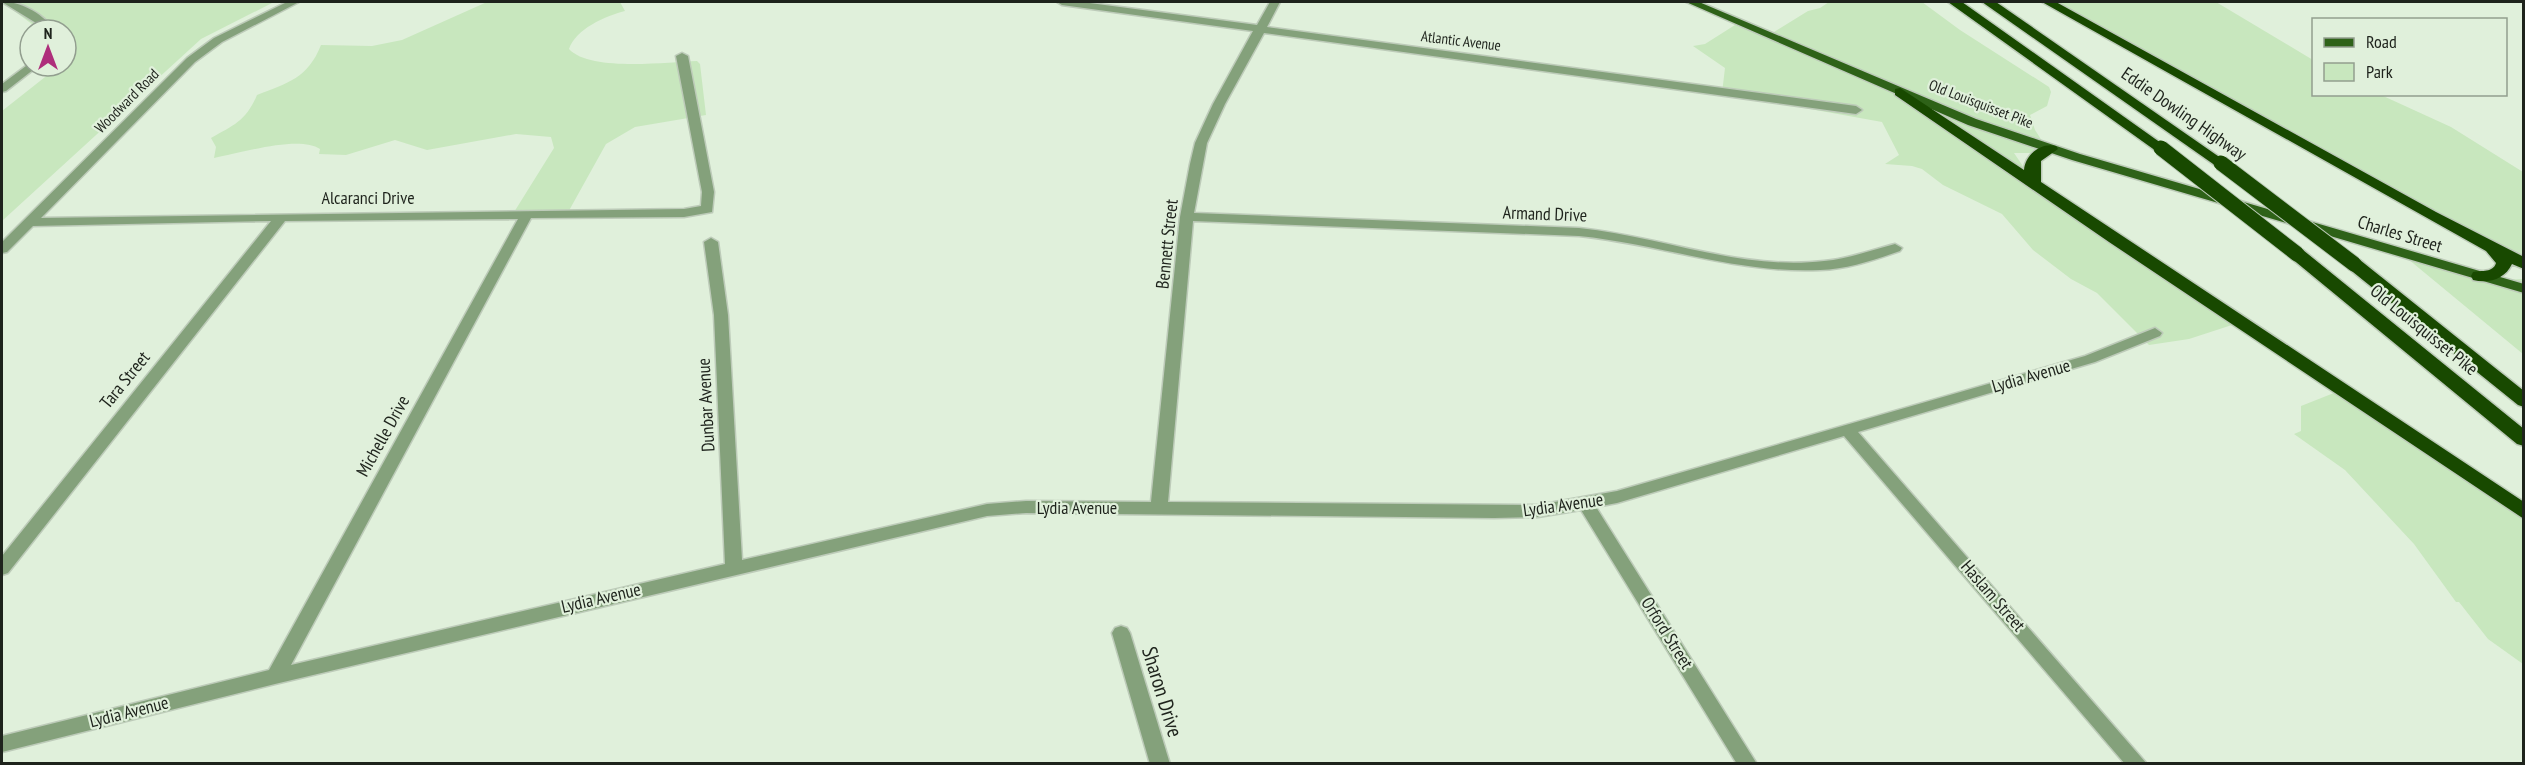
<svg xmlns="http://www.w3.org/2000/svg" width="2525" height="765" viewBox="0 0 2525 765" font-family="'PT Sans Narrow',sans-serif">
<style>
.green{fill:#c8e7be}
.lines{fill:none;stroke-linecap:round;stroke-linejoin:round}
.minor-casing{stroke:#bdcbb9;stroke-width:3}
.major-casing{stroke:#bdcbb9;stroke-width:3}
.highway-casing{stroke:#bdcbb9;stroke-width:3}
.minor{fill:#84a17b;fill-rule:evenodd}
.major{fill:#2e6218;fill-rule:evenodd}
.highway{fill:#184900;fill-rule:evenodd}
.highway-bridge-casing{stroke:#bdcbb9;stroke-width:17;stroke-linecap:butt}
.highway-bridge{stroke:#184900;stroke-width:15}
.labels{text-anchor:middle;stroke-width:4.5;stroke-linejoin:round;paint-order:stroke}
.far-street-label{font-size:15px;fill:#1e231c;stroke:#e0f0db}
.street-label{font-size:18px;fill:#1e231c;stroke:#e0f0db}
.near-street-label{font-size:21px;fill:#1e231c;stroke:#e0f0db}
</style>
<rect width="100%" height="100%" fill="#e0f0db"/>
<g class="green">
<path d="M2 2H274L201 39 2 221V111L59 66H66V60L72 55H66V30H40Z"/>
<path d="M487 2H620L625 11C605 16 576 29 569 49 590 72 667 62 697 61L700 64 706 115 635 127 606 144 566 216 560 218 511 217 554 148 551 137 516 134 427 150 395 140 346 155 319 154 320 149C299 135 241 153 214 158L216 147 211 138C234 125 246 121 257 95 288 83 308 78 321 45L372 46 402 40Z"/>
<path d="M1829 2H1922L1960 30 2049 87 2051 92 2047 106 2030 115 2035 130 2048 150 2046 153H2014L2031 178 2223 313 2232 325 2189 339 2149 345 2097 293 2071 279 2033 250 2002 214 1943 185 1922 169 1912 166 1885 164 1899 155 1882 122 1722 93 1725 68 1693 46 1705 44 1735 25 1766 37 1808 11 1820 8Z"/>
<path d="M2049 2H2216L2313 60 2314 94 2381 95 2451 127 2523 172V270L2491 246Z"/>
<path d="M2408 259 2503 280 2523 279V354Z"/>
<path d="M2344 389 2523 511V664L2488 639 2459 602H2456L2414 544 2345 470 2294 434 2301 431V406Z"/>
</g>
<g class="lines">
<defs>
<g id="minor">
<path d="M2 2C18 0 46 15 53 30H43L41 26Z"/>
<path d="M287 2H299L222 42 195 62 41 218 684 209 701 206 702 192 676 56 682 53 688 56 714 192 712 212 684 217 531 218 291 665 725 564 714 315 704 242 711 238 718 242 728 315 742 560 987 504 1026 501 1151 502 1180 217 1190 164 1195 143 1213 104 1253 31 1062 5 1057 2H1082L1257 25 1270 2H1280L1267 27 1856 106 1862 110 1856 114 1264 33 1225 104 1207 143 1194 213 1579 228C1660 236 1742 271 1824 261 1849 259 1871 250 1895 244L1902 248 1900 251C1874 260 1848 269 1820 270 1738 274 1660 244 1579 236L1193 221 1168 502 1538 505 1617 491 2085 356 2155 328 2162 333 2160 336 2095 362 1858 432 2147 764H2125L1844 436 1617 503 1596 507 1757 764H1737L1581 510 1538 517 1494 518 1026 513 987 516 275 684 2 752V736L269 670 518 219 285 221 8 573 2 575V556L271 221 33 226 7 252 2 253V242L187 58 214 38Z"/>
<path d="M30 63V66H38L6 91 2 92V84Z"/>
<path d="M1121 626 1127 628 1130 633 1170 764H1150L1112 633 1115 628Z"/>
</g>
<path id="major" d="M1686 2H1699L1976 119 2080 154 2524 284V293L2072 160 1968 125Z"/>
<g id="highway">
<path d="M1948 2H1962L2168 148 2166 151H2156Z"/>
<path d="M1982 2H1996L2228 163 2226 166H2216Z"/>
<path d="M2042 2H2056L2436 212 2524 257V269L2512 264C2505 279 2489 284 2473 280L2471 276 2473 272C2482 270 2493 273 2496 263L2486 251Z"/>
<path d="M1900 88 2024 170C2025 155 2041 142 2056 146L2058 149 2041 161V182L2524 502V519L2109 242 1895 95V89Z"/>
<path d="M2297 249 2303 250 2524 429V446L2517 444 2291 258 2289 254 2291 250Z"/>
<path d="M2354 259 2360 260 2524 391V407L2518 405 2348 268 2346 264Z"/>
</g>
</defs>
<use href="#minor" class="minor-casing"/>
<use href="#major" class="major-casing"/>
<use href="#highway" class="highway-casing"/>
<use href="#minor" class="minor"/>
<use href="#major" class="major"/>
<use href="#highway" class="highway"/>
<defs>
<g id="highway-bridge">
<path d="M2161 148 2297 254"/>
<path d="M2221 163 2354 264"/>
</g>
</defs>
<use href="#highway-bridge" class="highway-bridge-casing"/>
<use href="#highway-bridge" class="highway-bridge"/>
</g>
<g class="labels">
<g class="far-street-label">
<text transform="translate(1461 41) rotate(7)" y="5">Atlantic Avenue</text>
<text transform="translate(127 101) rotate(-45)" y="5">Woodward Road</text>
<text transform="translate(1981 104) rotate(21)" y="5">Old Louisquisset Pike</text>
</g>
<g class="street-label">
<text transform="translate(2184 114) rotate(35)" y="6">Eddie Dowling Highway</text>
<text x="368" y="204">Alcaranci Drive</text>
<text transform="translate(1545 214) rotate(2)" y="6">Armand Drive</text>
<text transform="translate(2400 234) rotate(17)" y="6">Charles Street</text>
<text transform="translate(1167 244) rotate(-84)" y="6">Bennett Street</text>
<text transform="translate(2424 330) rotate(39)" y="6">Old Louisquisset Pike</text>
<text transform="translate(2031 376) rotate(-16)" y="6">Lydia Avenue</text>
<text transform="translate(125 380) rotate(-51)" y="6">Tara Street</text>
<text transform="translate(706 405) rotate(-93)" y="6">Dunbar Avenue</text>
<text transform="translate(383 436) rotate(-61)" y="6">Michelle Drive</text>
<text transform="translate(1563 505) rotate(-8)" y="6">Lydia Avenue</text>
<text x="1077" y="514">Lydia Avenue</text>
<text transform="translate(1993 596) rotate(49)" y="6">Haslam Street</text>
<text transform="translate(601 598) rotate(-13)" y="6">Lydia Avenue</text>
<text transform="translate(1667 633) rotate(58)" y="6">Orford Street</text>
<text transform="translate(129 712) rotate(-14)" y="6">Lydia Avenue</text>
</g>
<g class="near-street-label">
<text transform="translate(1162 692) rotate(73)" y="7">Sharon Drive</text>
</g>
</g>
<rect width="2525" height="765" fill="none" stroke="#1e231c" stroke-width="6"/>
<rect x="2312" y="18" width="195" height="78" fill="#e0f0db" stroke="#929e8f" stroke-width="1.5"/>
<rect x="2324" y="38" width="30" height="9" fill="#2e6218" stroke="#929e8f" stroke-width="1.5"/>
<text x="2366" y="48" font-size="18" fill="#1e231c">Road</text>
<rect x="2324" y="63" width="30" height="18" fill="#c8e7be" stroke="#929e8f" stroke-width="1.5"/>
<text x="2366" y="78" font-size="18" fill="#1e231c">Park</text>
<g transform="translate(48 48)"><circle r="28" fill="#e0f0db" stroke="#929e8f" stroke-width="1.5"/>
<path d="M0-4.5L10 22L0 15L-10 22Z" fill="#ae2e7b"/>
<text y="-9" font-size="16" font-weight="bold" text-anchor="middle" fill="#1e231c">N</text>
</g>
</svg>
